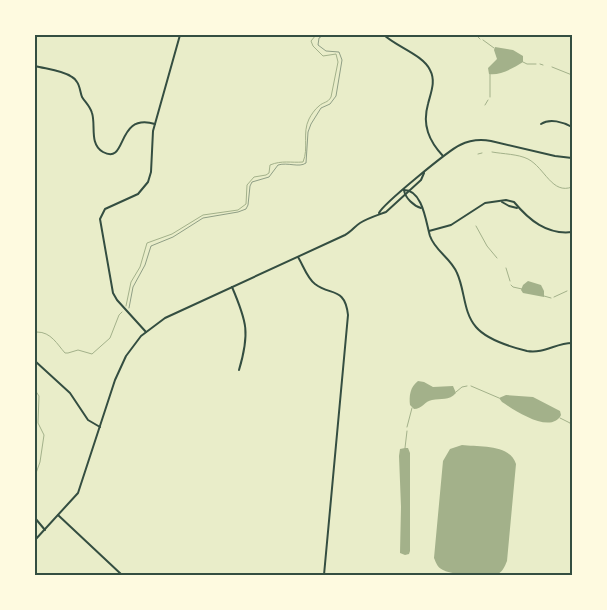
<svg xmlns="http://www.w3.org/2000/svg" width="607" height="610" viewBox="0 0 607 610" font-family="'PT Sans',sans-serif">
<style>
.water{fill:#a3b18a}
.lines{fill:none;stroke-linecap:round;stroke-linejoin:round}
.stream{stroke:#a3b18a;stroke-width:1}
.path{stroke:#344e41;stroke-width:0.5}
.minor{stroke:#344e41;stroke-width:2}
.tertiary{stroke:#344e41;stroke-width:2}
.neatline{fill:none;stroke:#344e41;stroke-width:2}
</style>
<rect width="100%" height="100%" fill="#e9edc9"/>
<g class="water">
<path d="M495 47 513 50 523 56V62C514 68 499 76 489 74L488 68 497 59 494 50Z"/>
<path d="M528 281 541 285 544 291V297L523 293 521 290 523 285Z"/>
<path d="M418 381 424 382 433 387 453 386 456 393C449 401 441 398 432 400 425 401 422 409 414 409L410 405C409 396 410 387 418 381Z"/>
<path d="M506 395 533 397 560 411 561 415C551 435 514 410 502 402L499 398Z"/>
<path d="M462 445C479 447 510 444 516 464L507 561C505 566 503 571 498 574 490 578 451 575 443 570 438 568 436 563 434 558L443 461 450 449Z"/>
<path d="M405 448H408L410 453V551L409 554 405 555 400 553 401 507 399 456 400 449Z"/>
</g>
<g class="lines">
<g class="stream">
<path d="M476 35 480 39"/>
<path d="M483 40 494 48"/>
<path d="M523 62 527 64H536"/>
<path d="M540 64 543 65"/>
<path d="M552 67 572 75"/>
<path d="M490 97V74"/>
<path d="M485 105 488 100"/>
<path d="M492 152C503 154 518 154 528 159 545 168 552 195 572 187"/>
<path d="M478 154 482 153"/>
<path d="M476 226 487 246 497 258"/>
<path d="M506 268 510 281"/>
<path d="M511 285 513 287 522 289"/>
<path d="M544 296 551 298"/>
<path d="M554 297 567 291"/>
<path d="M126 306 131 282 140 267 147 243 172 234 203 215 238 210 246 204 247 185 254 177 266 175 269 173 270 165C282 160 291 163 303 162 309 148 302 133 309 119 311 115 315 109 319 106 323 102 328 103 331 97L338 62 336 54 323 56 313 46 311 41 316 35"/>
<path d="M35 335 37 332C51 332 57 344 65 353H68L78 350 92 354 110 338 119 315 122 312"/>
<path d="M471 386 499 398"/>
<path d="M35 390 39 396 38 423 44 435 40 462 35 476"/>
<path d="M456 392 462 387 467 386"/>
<path d="M560 418 570 423 572 426"/>
<path d="M407 427 412 408"/>
<path d="M405 448 407 431"/>
</g>
<path class="path" d="M129 308 133 287 145 265 151 246 173 237 203 218 238 212 246 209 248 205 250 186 252 182 269 177 278 165C288 162 299 168 306 163L308 132 311 124 321 108 330 104 336 96 342 60 339 52 326 51 318 45 319 38 324 35"/>
<g class="minor">
<path d="M384 35C397 47 423 55 430 70 436 81 431 92 428 104 422 125 429 141 443 156"/>
<path d="M35 66C46 69 62 70 72 77 74 78 76 80 77 82 80 86 80 92 82 97 85 102 90 106 92 113 96 125 89 144 103 152 128 166 115 112 155 124"/>
<path d="M541 124C550 118 563 122 572 127"/>
<path d="M404 190C423 190 426 223 430 236 435 251 451 258 457 273 465 290 463 312 476 327 487 340 511 347 527 351 544 354 556 343 572 343"/>
<path d="M404 190C405 198 414 206 421 208"/>
<path d="M502 202 509 206 517 208"/>
<path d="M429 231 451 225 485 203 506 200 514 202C529 220 547 235 572 232"/>
<path d="M298 257C303 265 307 278 315 284 331 296 345 287 348 315L324 575"/>
<path d="M232 287C247 322 250 333 239 370"/>
<path d="M146 332 117 300 113 293 100 219 105 209 138 194 148 182 151 172 153 131 180 35"/>
<path d="M35 361 70 393 88 420 100 427"/>
<path d="M58 515 122 575"/>
<path d="M35 518 45 530"/>
<path d="M161 575H182"/>
</g>
<g class="tertiary">
<path d="M379 213C383 204 449 150 460 145 470 140 480 139 491 141L555 156 572 158"/>
<path d="M35 540 78 493 115 380 126 356 141 336 165 318 345 235C351 232 355 226 360 223 368 218 378 215 386 212L421 180 424 173"/>
</g>
</g>
<rect width="607" height="610" fill="none" stroke="#fefae0" stroke-width="72"/>
<rect x="36" y="36" width="535" height="538" class="neatline"/>
</svg>
